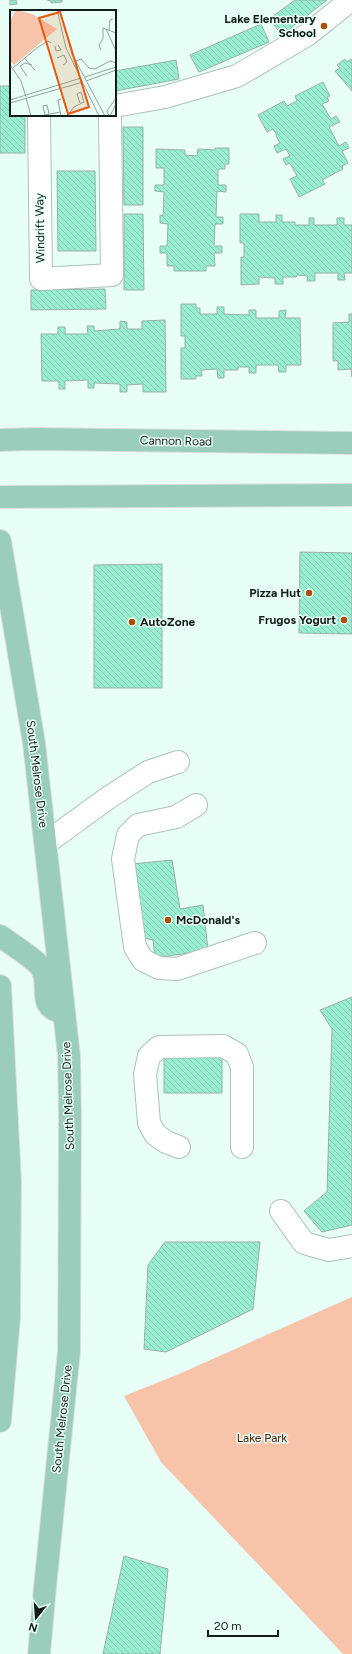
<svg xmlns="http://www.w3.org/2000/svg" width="352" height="1654" viewBox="0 0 352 1654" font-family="Figtree,sans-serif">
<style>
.green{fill:#f7c3a9}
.building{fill:url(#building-back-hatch);stroke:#9ab1a8}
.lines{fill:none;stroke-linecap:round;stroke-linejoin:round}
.minor-casing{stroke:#abc2b9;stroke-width:24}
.major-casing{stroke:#dedfdf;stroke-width:24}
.minor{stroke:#fff;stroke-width:22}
.major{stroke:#9acdbc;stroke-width:22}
.poi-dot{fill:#ad4d05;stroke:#e7fff6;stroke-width:1.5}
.labels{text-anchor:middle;stroke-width:3;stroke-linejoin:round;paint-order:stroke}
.poi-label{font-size:12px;font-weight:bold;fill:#141c19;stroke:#e7fff6;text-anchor:end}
.street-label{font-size:12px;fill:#141c19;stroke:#e7fff6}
.park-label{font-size:12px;fill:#471d03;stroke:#e7fff6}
.inset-road{fill:none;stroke:#93a49e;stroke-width:1}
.view{fill:#e8590c;fill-opacity:0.15;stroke:#e8590c;stroke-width:2}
.inset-edge{fill:none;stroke:#141c19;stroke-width:2}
</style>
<defs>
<pattern id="building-back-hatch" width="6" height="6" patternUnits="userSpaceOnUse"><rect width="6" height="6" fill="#99eed1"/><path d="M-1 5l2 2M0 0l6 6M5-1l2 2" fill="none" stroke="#83ccb3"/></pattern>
</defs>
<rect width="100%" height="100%" fill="#e7fff6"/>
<path class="green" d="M352 1297V1654H343L161 1462 124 1396 179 1374Z"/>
<g class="building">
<path d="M10 0H16L17 4 10 5Z"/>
<path d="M47 0H62V2L51 3V1Z"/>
<path d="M295 0H327L282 35 269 19Z"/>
<path d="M261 24 269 42 199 72 190 55Z"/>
<path d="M345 59 347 62 351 59 352 60V91L335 71 340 68 337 65Z"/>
<path d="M176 60 179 79 115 91V71Z"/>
<path d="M323 82 330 96 327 97 329 101 322 104 331 119 336 116 340 122 329 127 339 146 346 142 349 148 342 151 348 163 342 166 343 169 322 180 325 184 299 197 290 179 297 176 290 163 286 165 283 159 290 156 286 149 277 153 274 146 280 143 276 136 277 135 273 129 267 132 258 115 284 101 287 106 297 101 295 96Z"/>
<path d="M0 86H11V115H25V153H0Z"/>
<path d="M123 127H143V205H124Z"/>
<path d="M215 148H229V164H225V169H218V185H226V192L217 191 216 217H223V224H215L214 246H222V253H214L215 266H206V271H174V266H167V253H160V246H167L168 224 160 223V215L163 216 164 192 155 191V185H164V168H156V149L185 150V155L197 156 198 149 215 150Z"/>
<path d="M57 171H95L96 251H58Z"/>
<path d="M124 214H143L144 290H124Z"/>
<path d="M240 214H259V222H276V215H282V222H295V225H309V218H314V225H337V218H344V225H352V273H344L345 280H338V273H315V281H307L308 276 297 275 296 277H283V284H275V278L259 277V284L241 285V257H244V243H240Z"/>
<path d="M105 289 106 309 31 310V290Z"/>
<path d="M181 304H196V308H200V314H217V307H224V314L249 315V310H256V318H279V311L286 310 285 318H300L301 365H286V372H279L278 365H256V373H249V367H238V370H224V378H218L217 369 201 370 202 376H196V379H181V348H185V336H181Z"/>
<path d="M349 314H352V377L351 369 338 370V361H333V323L349 322Z"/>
<path d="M165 320 166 392H143V384L127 385V392H120V384L94 383V388H88V380L65 381V389H59V381H42L41 334H58V327H65V334H88L87 326H94V331L120 329V321L127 322V329H142V321Z"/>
<path d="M300 552 352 553V634L299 633Z"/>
<path d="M162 564V688H94V565Z"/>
<path d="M172 860 180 909 203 905 208 950 155 958 153 940 144 938 132 864Z"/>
<path d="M352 997V1225L322 1232 304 1211 327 1192 332 1029 320 1010Z"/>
<path d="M164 1054 222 1055V1093H164Z"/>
<path d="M165 1242H260L253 1309 166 1352 144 1349 148 1265Z"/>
<path d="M124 1556 168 1569 160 1654H103Z"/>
</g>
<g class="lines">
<defs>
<g id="minor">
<path d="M115 106 165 97 237 76 307 35 351 0"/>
<path d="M39 115 41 279 112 275 110 115"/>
<path d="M196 805 176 817 138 825 128 835 123 859 135 947 143 960 159 968 177 969 255 943"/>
<path d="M46 843 108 798 148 772 178 762"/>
<path d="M179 1147 166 1142 155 1134 149 1123 145 1074 149 1056 159 1047 223 1046 237 1054 242 1067V1147"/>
<path d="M281 1211 304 1243 329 1250 352 1246"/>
</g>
<g id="major">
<path d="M0 440 35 439 352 443"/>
<path d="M0 497 352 495"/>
<path d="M0 541 34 743 69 1056 70 1117 69 1351 45 1587 39 1654"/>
<path d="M0 936C11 944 31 956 40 966 54 983 33 1007 64 1013"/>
<path d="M0 986 10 1181 9 1318 0 1421"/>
</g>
</defs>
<use href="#minor" class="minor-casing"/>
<use href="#major" class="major-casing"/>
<use href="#minor" class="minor"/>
<use href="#major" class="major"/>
</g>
<g class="poi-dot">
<circle cx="324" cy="26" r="4"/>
<circle cx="309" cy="593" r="4"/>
<circle cx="344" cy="620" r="4"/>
<circle cx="132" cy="622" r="4"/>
<circle cx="168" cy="920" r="4"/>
</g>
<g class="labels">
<g class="poi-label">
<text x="316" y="23">Lake Elementary<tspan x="316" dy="14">School</tspan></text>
<text x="301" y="597">Pizza Hut</text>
<text x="336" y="624">Frugos Yogurt</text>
<text x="140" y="626" text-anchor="start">AutoZone</text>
<text x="176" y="924" text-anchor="start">McDonald's</text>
</g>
<g class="street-label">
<text transform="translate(40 228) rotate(-91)" y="4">Windrift Way</text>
<text transform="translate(176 441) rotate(1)" y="4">Cannon Road</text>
<text transform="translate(37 774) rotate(83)" y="4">South Melrose Drive</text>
<text transform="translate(68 1096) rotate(-92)" y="4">South Melrose Drive</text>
<text transform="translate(62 1419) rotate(-84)" y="4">South Melrose Drive</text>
</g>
<g class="park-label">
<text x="262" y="1442">Lake Park</text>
</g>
</g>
<g transform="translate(10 10)">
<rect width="106" height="106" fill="#e7fff6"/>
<path d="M6 0 22 4 47 19 4 55 0 51V11Z" fill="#f7c3a9"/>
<path class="inset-road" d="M47 0 56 38 89 106M50 0 62 44 95 106M96 19 106 41M99 20 100 10 103 9M45 36 46 41 51 40 48 35M91 40 89 35 93 29V18L106 23M47 48 54 45 57 52 53 55M15 49 25 60M66 51 71 49 79 58 85 59 100 51 106 53M0 55 11 71 16 87M3 58 28 37 38 31 41 33M17 66 10 56 15 53 22 55M75 67 106 57M76 71 106 60M16 88 21 106M0 90 71 68M0 93 73 72M39 104 37 95 33 96 35 105 50 102M51 106 48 90 51 89M57 106 64 97 74 92 71 82 67 84 70 93M99 106 97 101 106 88M100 106 106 94"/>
<path class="view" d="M50 2 79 97 58 104 29 8Z"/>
<rect width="106" height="106" class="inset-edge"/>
</g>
<g transform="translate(36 1618) rotate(197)" stroke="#e7fff6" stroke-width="3" paint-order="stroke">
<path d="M0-3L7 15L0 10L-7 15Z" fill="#141c19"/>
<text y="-6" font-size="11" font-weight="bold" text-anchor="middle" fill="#141c19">N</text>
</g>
<path d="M208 1630v6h70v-6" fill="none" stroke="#141c19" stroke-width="2"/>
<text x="214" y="1630" font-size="12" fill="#141c19" stroke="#e7fff6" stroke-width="3" paint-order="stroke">20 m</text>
</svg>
